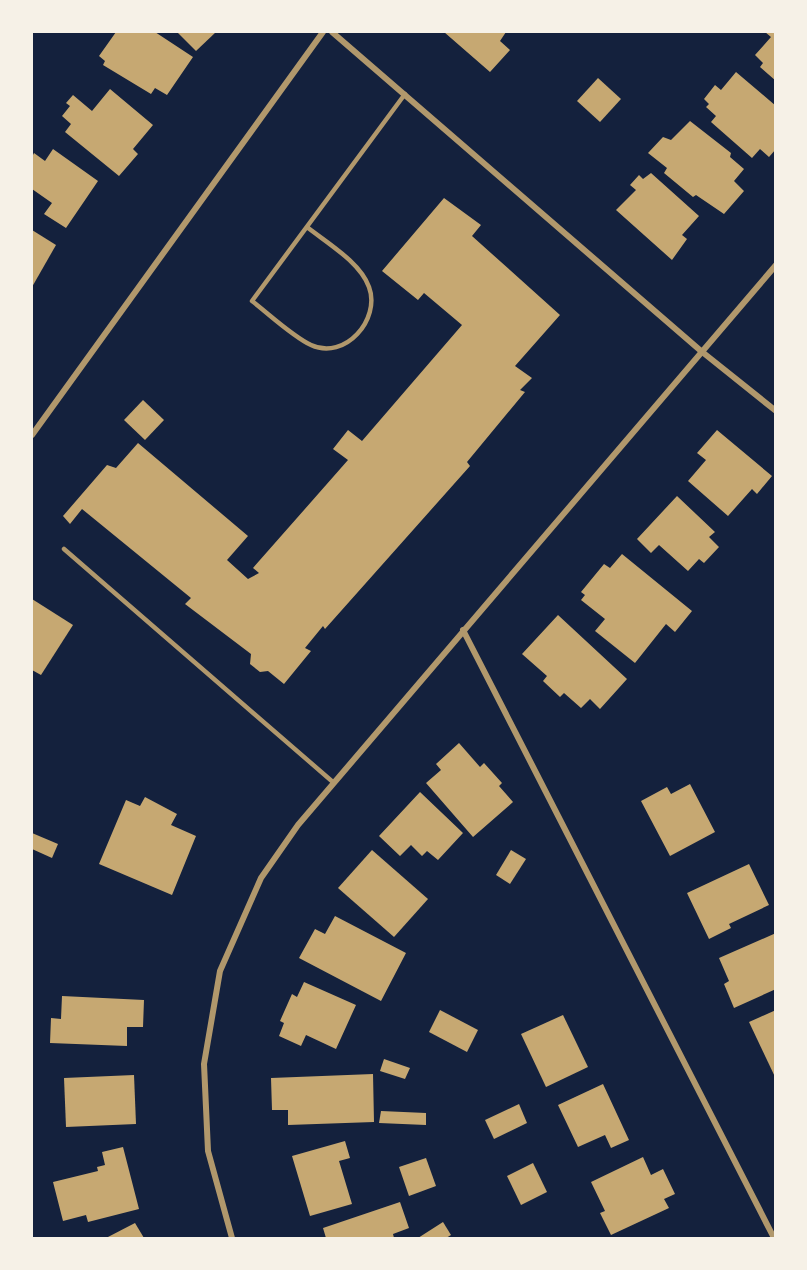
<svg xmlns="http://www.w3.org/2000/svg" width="807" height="1270" viewBox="0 0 807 1270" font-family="Jost,sans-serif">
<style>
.building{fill:#c6a872}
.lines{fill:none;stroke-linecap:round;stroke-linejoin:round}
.service{stroke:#b1986c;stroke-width:4.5}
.minor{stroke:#b1986c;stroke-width:6}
</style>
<rect width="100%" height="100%" fill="#14213d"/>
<g class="building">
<path d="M116 32H155L193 57 167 95 155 88 151 94 103 65 105 61 99 56Z"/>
<path d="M177 32H216L196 51Z"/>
<path d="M444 32H506L500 41 510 50 490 72Z"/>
<path d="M765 32H776V81L760 67 763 63 755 55 771 37Z"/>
<path d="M736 72 776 106V149L769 157 760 149 752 158 711 122 716 116 706 107 709 104 704 99 715 85 721 90Z"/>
<path d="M598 78 621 99 600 122 577 101Z"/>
<path d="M110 89 153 125 133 149 138 154 119 176 65 132 71 124 62 116 70 106 66 103 73 95 92 111Z"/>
<path d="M690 121 731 153 730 157 744 169 734 181 744 191 724 214 696 195 693 197 664 173 667 168 648 153 663 137 671 140Z"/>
<path d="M53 149 98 181 66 228 44 214 52 203 32 189V157L34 153 45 161Z"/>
<path d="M651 173 699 216 682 235 687 239 672 260 616 210 636 190 630 185 639 175 643 179Z"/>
<path d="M444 198 481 225 472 236 560 315 515 366 532 378 520 390 525 392 467 462 470 466 325 629 323 626 305 648 311 651 284 684 268 671 260 672 250 664 251 654 185 604 191 598 82 509 70 524 63 516 107 465 116 468 138 443 248 536 227 560 248 579 259 573 253 568 348 460 333 449 348 430 362 441 462 325 424 293 418 300 382 271Z"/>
<path d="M32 230 56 245 32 287Z"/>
<path d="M143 400 164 420 145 440 124 420Z"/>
<path d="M717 430 772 476 757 494 752 489 728 516 688 481 706 460 697 453Z"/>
<path d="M677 496 715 532 709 537 719 547 704 563 699 559 688 571 659 545 651 553 637 539Z"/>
<path d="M622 554 692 611 675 632 666 624 635 663 595 631 605 619 581 600 585 595 581 592 604 564 610 568Z"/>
<path d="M32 599 73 625 41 675 32 670Z"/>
<path d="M558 615 627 679 600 709 590 699 581 708 564 693 560 697 543 681 547 676 522 654Z"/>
<path d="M459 743 480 767 484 763 502 783 499 786 513 802 473 837 426 783 441 770 436 764Z"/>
<path d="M690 784 715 832 670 856 641 801 667 787 671 794Z"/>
<path d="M420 792 463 833 438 860 427 851 422 856 411 845 400 856 379 836Z"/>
<path d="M145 797 177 814 171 825 196 836 172 895 99 864 126 800 140 806Z"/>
<path d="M32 833 58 844 52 858 32 849Z"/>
<path d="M372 850 428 899 394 937 338 888Z"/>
<path d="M511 850 526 859 510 884 496 875Z"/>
<path d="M749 864 769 905 729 924 731 928 709 939 687 893Z"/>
<path d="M335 916 406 953 381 1001 299 958 315 929 325 934Z"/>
<path d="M776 933V989L734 1008 724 984 729 981 719 958Z"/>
<path d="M304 982 356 1005 336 1049 306 1035 301 1046 279 1036 284 1023 280 1021 292 994 297 997Z"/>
<path d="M62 996 144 1000 143 1027H127V1046L50 1043 51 1018 61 1019Z"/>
<path d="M440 1010 478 1030 467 1052 429 1032Z"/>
<path d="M776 1010V1079L749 1022Z"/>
<path d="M563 1015 588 1067 546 1087 521 1034Z"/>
<path d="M384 1059 410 1068 405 1079 380 1071Z"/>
<path d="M373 1074 374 1122 288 1125V1110H272L271 1078Z"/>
<path d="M134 1075 136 1124 66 1127 64 1078Z"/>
<path d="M603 1084 629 1140 611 1148 605 1135 578 1147 558 1105Z"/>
<path d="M519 1104 527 1123 494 1139 485 1120Z"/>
<path d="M381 1111 426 1113V1125L379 1123Z"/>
<path d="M345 1141 350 1158 339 1161 352 1204 310 1216 292 1156Z"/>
<path d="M123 1147 139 1209 88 1222 86 1215 63 1221 53 1182 98 1171 97 1167 105 1165 102 1152Z"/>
<path d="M643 1157 651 1175 663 1169 675 1194 664 1199 669 1208 611 1235 600 1213 605 1211 591 1182Z"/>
<path d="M426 1158 436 1186 409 1196 399 1167Z"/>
<path d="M533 1163 547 1192 521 1205 507 1176Z"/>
<path d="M400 1202 409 1228 393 1234 394 1238H326L323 1228Z"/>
<path d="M443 1222 451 1235 446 1238H418Z"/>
<path d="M135 1223 144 1238H106Z"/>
</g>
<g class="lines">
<g class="service">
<path d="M307 227C327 243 360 262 369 287 381 319 345 361 311 345 292 336 269 314 252 301L405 94"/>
<path d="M64 549 334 783"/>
</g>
<g class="minor">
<path d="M332 32 701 351 776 411"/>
<path d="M32 435 323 32"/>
<path d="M463 630 774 1238"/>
<path d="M232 1238 208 1151 204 1064 220 971 261 878 298 825 776 265"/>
</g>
</g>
<rect width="807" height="1270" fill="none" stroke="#f6f1e7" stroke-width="66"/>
</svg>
